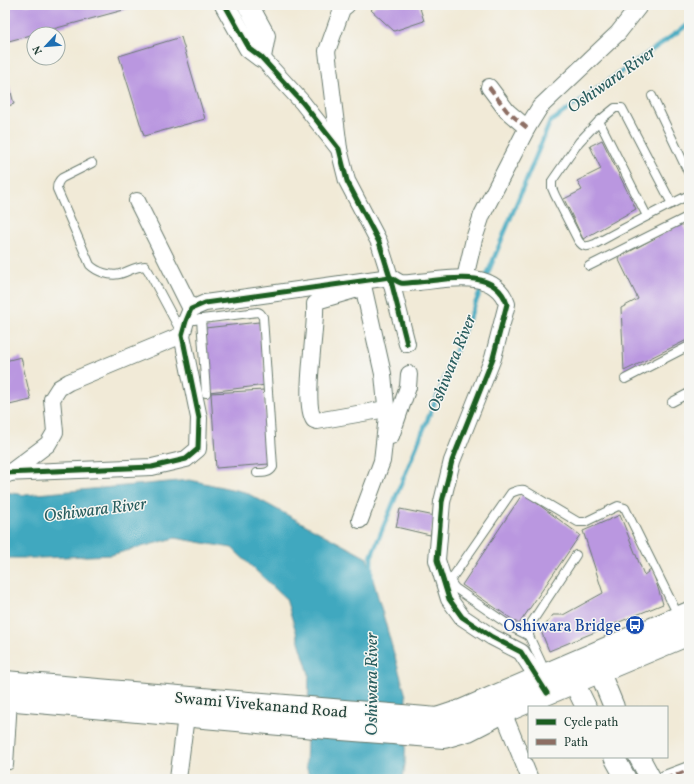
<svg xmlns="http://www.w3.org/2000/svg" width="694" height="784" viewBox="0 0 694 784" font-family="Vollkorn,serif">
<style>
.water{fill:#3fa8bf;stroke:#2f727a}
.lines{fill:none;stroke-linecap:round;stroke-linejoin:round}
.stream{stroke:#3fa8bf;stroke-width:4.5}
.building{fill:#ba97e0}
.service-casing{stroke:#687a6d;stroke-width:10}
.minor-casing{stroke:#687a6d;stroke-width:18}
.tertiary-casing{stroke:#687a6d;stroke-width:22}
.primary-casing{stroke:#687a6d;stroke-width:24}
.service{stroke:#fff;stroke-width:8}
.minor{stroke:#fff;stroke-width:16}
.tertiary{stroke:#fff;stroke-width:20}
.primary{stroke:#fff;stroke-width:22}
.quiet{stroke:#8d6e63;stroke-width:4;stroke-dasharray:8 4;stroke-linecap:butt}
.cycleway-casing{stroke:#f6f6f2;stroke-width:8}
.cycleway{stroke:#1b5e20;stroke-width:5}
.labels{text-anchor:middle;stroke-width:3;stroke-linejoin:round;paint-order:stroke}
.transit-label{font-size:16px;fill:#164399;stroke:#f6f6f2;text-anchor:end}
.street-label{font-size:16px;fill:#1f3d34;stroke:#f6f6f2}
.water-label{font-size:17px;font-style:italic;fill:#295d5e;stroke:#f6f6f2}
</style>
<rect width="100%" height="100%" fill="#f6f6f2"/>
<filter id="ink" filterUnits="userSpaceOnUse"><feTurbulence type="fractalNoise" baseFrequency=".025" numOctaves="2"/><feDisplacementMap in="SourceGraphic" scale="8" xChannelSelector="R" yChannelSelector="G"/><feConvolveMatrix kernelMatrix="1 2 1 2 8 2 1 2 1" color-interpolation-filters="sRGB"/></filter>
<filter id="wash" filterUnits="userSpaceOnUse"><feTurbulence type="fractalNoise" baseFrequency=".012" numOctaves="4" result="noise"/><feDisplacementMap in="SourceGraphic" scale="16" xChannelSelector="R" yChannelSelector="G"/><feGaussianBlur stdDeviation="0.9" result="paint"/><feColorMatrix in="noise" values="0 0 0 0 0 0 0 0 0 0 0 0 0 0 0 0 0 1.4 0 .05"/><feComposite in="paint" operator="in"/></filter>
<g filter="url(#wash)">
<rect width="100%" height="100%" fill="#f1ead7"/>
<path class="water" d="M190 480 245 492 367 558 406 696 405 764 403 779H310L306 766 309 674 286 599 232 548 175 538 111 555 41 558H5V492L26 495Z"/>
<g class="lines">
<path class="stream" d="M371 579V557L550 122 689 24"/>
</g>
<g id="blocks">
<g class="building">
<path d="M5 5H142L5 42Z"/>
<path d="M376 5H419L424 21 394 31 371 10Z"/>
<path d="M181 37 205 119 144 136 119 56Z"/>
<path d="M5 69 14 104 5 107Z"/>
<path d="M602 140 636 209 583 239 564 199 582 190 577 181 601 169 590 146Z"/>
<path d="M682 223 689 237V339L624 371 621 308 638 299 618 258Z"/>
<path d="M259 322 266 385 209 392 205 328Z"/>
<path d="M21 357 31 400 5 406V361Z"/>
<path d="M264 390 269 464 216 468 211 393Z"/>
<path d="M523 493 580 535 519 624 462 585Z"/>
<path d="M400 509 435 516 430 535 396 527Z"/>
<path d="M620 515 644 575 652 569 663 604 549 651 541 631 553 615H563L603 593 583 531Z"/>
</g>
</g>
</g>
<g filter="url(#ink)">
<use href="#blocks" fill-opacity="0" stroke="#687a6d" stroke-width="1"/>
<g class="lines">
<defs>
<g id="service">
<path d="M652 96 689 174"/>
<path d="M599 121 647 216"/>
<path d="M92 163 62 178C58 181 57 184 57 189L90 265C94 269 98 271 104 273 123 279 128 267 145 266L149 272 182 334"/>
<path d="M672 204 622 108H615L599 121 579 142 552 181V188L555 195 578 240C583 248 587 247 595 244 626 227 657 211 689 195"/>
<path d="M589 266 689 216"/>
<path d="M201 319 206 393"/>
<path d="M186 321 258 312 260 313 263 317 273 467C270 473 264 473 257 473"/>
<path d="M625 379 689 346"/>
<path d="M672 402 689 393"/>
<path d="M529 636 530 625 576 555"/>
<path d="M546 673 529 636 513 628 455 588C452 584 450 582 452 578L511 493C516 491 519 489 524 490L578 522H585L618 506 625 508 679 617"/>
<path d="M9 765 13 700"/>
</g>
<g id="minor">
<path d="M261 57 302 102 339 149 347 181 379 242 390 277 407 344"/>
<path d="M489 87 507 111 527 128"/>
<path d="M339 149 327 51 342 9 347 5"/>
<path d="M137 201 191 309"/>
<path d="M465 278 474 239 482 215 527 128 540 107 618 33 640 5"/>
<path d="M354 290 320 300 315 304C317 329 302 403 314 420L317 421 386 409"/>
<path d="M391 436 408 387 409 374"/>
<path d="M5 473 152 467 186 459 198 449 199 418 182 335 186 321 191 309 205 303 390 277C394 279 397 282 401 283 406 284 414 282 419 282 448 279 495 268 507 304L493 358 452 461 442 502 437 560 449 599 462 617 492 637 521 652 544 687"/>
<path d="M8 474 48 444 55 432 52 399 59 388 69 382 182 335"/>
<path d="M360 520 382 461 387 416 383 374 362 281"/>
<path d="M503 712 530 779"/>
<path d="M178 779 186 716"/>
<path d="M665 779 689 770"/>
</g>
<g id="tertiary">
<path d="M225 5 249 48 261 57 265 36 248 5"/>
<path d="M593 656 614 707"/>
<path d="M567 668 586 707"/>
<path d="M614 757 626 779"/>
<path d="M639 757 651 779"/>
</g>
<g id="primary">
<path d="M5 682 437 719 461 711 689 613"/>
<path d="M5 699 291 725 444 737 468 730 503 712 689 634"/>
</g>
</defs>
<use href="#service" class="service-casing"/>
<use href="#minor" class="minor-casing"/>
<use href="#tertiary" class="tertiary-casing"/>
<use href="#primary" class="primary-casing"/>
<use href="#service" class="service"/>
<use href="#minor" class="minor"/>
<use href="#tertiary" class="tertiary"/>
<use href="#primary" class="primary"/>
<g class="quiet">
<path d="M489 87 507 111 527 128"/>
<path d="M665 779 689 770"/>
</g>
<defs>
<g id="cycleway">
<path d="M225 5 249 48 261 57 302 102 339 149 347 181 379 242 390 277 407 344"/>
<path d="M5 473 152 467 186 459 198 449 199 418 182 335 186 321 191 309 205 303 390 277C394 279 397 282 401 283 406 284 414 282 419 282 448 279 495 268 507 304L493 358 452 461 442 502 437 560 449 599 462 617 492 637 521 652 547 693"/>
</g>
</defs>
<use href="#cycleway" class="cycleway-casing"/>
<use href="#cycleway" class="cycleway"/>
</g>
</g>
<defs>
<symbol id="bus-disc" viewBox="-11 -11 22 22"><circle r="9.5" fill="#1a4fb4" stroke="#f6f6f2"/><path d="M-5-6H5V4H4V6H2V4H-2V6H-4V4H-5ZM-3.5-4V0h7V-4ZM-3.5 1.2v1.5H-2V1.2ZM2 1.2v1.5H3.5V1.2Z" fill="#fff"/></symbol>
</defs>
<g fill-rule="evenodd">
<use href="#bus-disc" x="624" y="614" width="22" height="22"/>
</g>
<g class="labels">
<g class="transit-label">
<text x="621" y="631">Oshiwara Bridge</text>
</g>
<g class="street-label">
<text transform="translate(261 704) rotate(5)" y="6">Swami Vivekanand Road</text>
</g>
<g class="water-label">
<text transform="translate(611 79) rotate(-35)" y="6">Oshiwara River</text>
<text transform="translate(451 363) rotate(-68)" y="6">Oshiwara River</text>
<text transform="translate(95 509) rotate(-7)" y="6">Oshiwara River</text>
<text transform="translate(371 684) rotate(-90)" y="6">Oshiwara River</text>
</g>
</g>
<rect width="694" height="784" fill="none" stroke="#f6f6f2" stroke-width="20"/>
<rect x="528" y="706" width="140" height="52" fill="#f6f6f2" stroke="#a0aca6"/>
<rect x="536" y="719" width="20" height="6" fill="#1b5e20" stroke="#a0aca6"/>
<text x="564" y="726" font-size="12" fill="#1f3d34">Cycle path</text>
<rect x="536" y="739" width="20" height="6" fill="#8d6e63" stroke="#a0aca6"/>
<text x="564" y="746" font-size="12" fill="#1f3d34">Path</text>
<g transform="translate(46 46) rotate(244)"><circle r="19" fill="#f6f6f2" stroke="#a0aca6"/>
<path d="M0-3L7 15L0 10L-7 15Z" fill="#1f6fb2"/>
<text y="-6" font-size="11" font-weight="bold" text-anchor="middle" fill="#1f3d34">N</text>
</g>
</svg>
